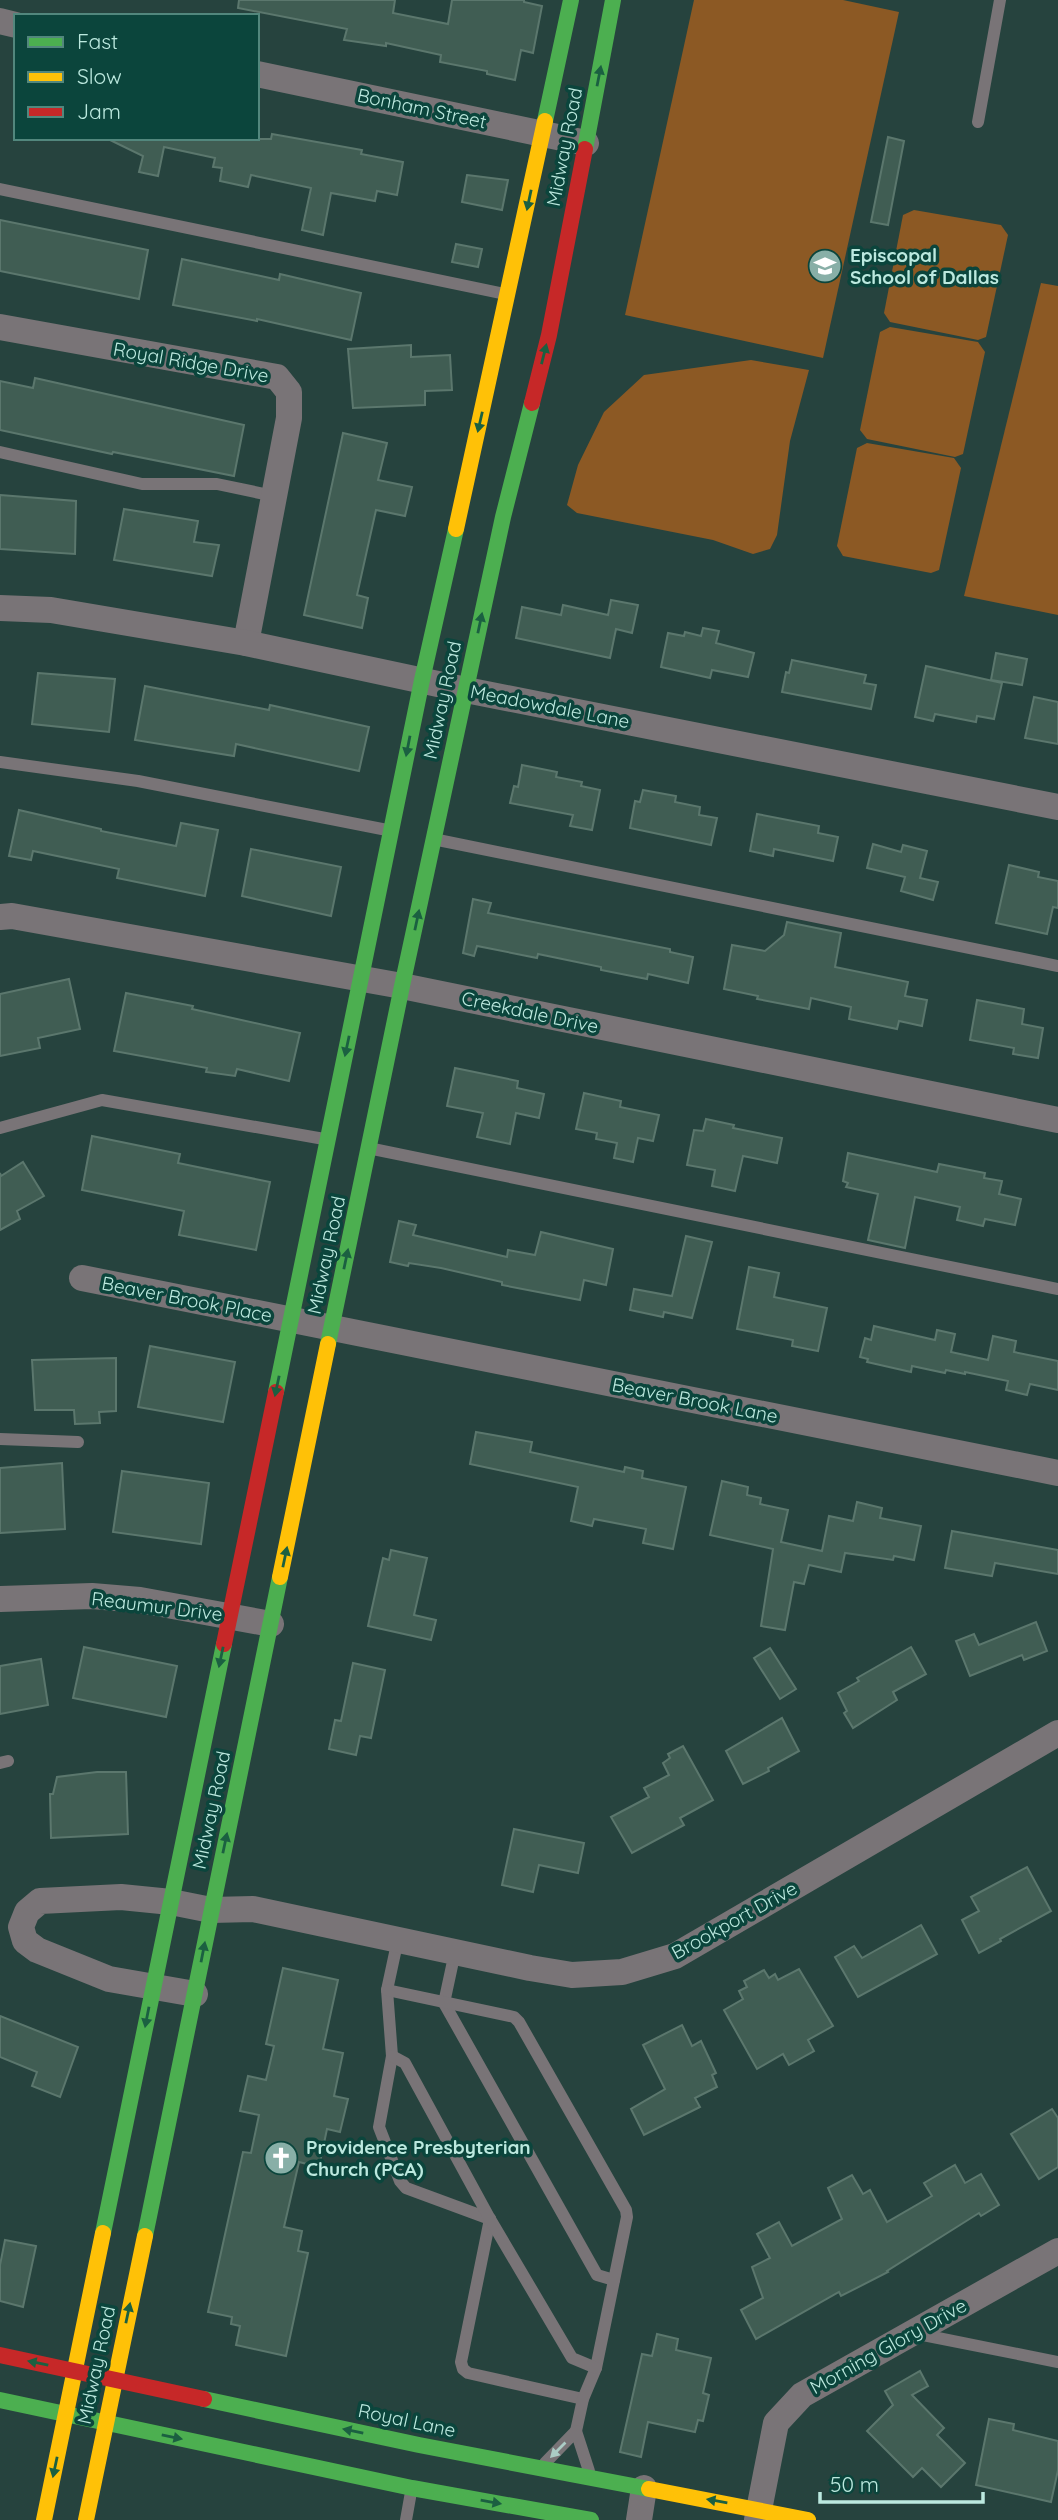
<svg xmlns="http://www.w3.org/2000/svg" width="1058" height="2520" viewBox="0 0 1058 2520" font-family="Quicksand,sans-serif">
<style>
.green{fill:#8c5924}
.building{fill:#405d53;stroke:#5b776d;stroke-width:2}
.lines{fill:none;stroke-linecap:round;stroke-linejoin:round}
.lane{stroke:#797477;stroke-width:12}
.street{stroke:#797477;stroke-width:26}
.fast{stroke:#4caf50;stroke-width:16}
.slow{stroke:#ffc107;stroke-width:16}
.jam{stroke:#c62828;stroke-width:16}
.oneway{fill:#1b6041}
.oneway2{fill:#abccc5}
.labels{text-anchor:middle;stroke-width:7;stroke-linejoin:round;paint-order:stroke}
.street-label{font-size:19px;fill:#bce9df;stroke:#0b453c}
.poi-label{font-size:19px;font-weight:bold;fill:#bce9df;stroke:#0b453c;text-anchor:start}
</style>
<rect width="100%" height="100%" fill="#26433e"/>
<g class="green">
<path d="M694 0H843L899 12 823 358 625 315Z"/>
<path d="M914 210 1001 225 1008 235 986 337 978 340 890 322 884 313 903 215Z"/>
<path d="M1041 283 1058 286V615L964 596Z"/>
<path d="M890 327 978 342 985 352 963 454 955 457 867 439 860 430 880 332Z"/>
<path d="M751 360 809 370 790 441 777 535 770 549 753 554 713 540 577 513 567 505 578 465 604 412 644 375Z"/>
<path d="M867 443 954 458 961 468 939 570 931 573 843 556 837 546 857 448Z"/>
</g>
<g class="building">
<path d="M239 0H395L393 13 448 24 452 0H524V2L542 6 533 53 521 50 515 80 487 74V71L440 62 441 55 386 43V46L344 40 347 29 238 8Z"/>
<path d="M272 134 362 150 361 154 403 162 397 195 377 191 375 201 331 193 323 235 302 230 311 188 251 175 248 187 220 181 222 168 213 167 215 158 164 147 158 176 139 172 143 156 106 138 271 139Z"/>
<path d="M888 137 904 141 888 225 871 222Z"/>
<path d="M467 175 508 180 502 210 462 202Z"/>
<path d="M0 220 148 250 139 299 0 271Z"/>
<path d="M456 244 482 249 478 267 452 262Z"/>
<path d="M182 259 279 280 280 274 361 293 351 340 257 319V321L173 305Z"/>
<path d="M411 345V357L450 355 452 390 425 391V405L353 408 348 349Z"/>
<path d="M35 378 244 425 234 476 113 452 112 454 0 430V381L33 388Z"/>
<path d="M343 433 387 443 378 480 412 487 405 516 376 510 357 595 368 598 362 628 304 615Z"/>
<path d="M0 495 76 501 75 554 0 549Z"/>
<path d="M124 509 198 521 194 542 219 545 212 576 114 560Z"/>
<path d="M611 600 638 605 632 633 616 629 610 658 516 638 522 607 561 615 563 605 608 615Z"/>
<path d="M703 628 719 631 716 643 754 653 748 677 712 670 710 678 661 667 668 633 684 636 685 632 701 636Z"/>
<path d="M996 653 1027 659 1022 685 991 680Z"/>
<path d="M792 660 866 675 864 683 876 685 871 709 782 692 786 672 789 673Z"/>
<path d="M926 666 1002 683 994 719 977 716 976 722 935 714 933 721 915 717Z"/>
<path d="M38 673 115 679 109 732 32 724Z"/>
<path d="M145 686 269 710 270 705 369 727 359 771 236 744 234 756 135 740Z"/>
<path d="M1034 697 1058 702V744L1025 738Z"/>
<path d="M522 765 557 772 556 777 582 782 581 786 600 790 592 830 570 826 573 815 510 803 514 786 518 787Z"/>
<path d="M643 790 676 796 675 802 700 807 699 815 717 818 711 845 630 828 635 801 640 802Z"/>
<path d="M19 810 101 829V831L176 846 181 823 218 830 205 896 117 878 119 869 33 851 31 860 9 856Z"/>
<path d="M757 814 819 826 818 833 838 837 833 861 774 849 773 856 750 851Z"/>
<path d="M873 844 901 852 903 845 927 851 920 878 938 882 933 900 901 891 905 877 867 868Z"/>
<path d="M251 849 341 867 331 916 242 896Z"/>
<path d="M1009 865 1039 872 1038 877 1058 881V908L1053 907 1047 934 996 923Z"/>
<path d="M473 899 491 903 488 913 670 949V952L693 957 688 983 648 974 647 979 601 970V967L538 954 537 958 477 946 474 956 463 953Z"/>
<path d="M787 922 841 933 835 967 908 982 905 996 927 1000 922 1026 899 1021 897 1029 849 1019 851 1007 811 998 809 1009 757 999 758 996 724 989 732 945 765 951 784 935Z"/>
<path d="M69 979 80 1029 38 1038 40 1048 0 1056V994Z"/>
<path d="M126 993 193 1006 192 1009 300 1033 289 1081 237 1069 235 1076 206 1072 207 1068 114 1051Z"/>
<path d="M977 1000 1024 1009 1022 1024 1043 1028 1038 1058 1013 1054 1014 1048 970 1040Z"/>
<path d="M455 1068 518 1081 517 1088 544 1094 539 1118 516 1113 510 1144 477 1137 483 1113 447 1106Z"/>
<path d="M584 1093 621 1101 620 1107 659 1115 653 1141 638 1138 633 1162 614 1158 617 1143 596 1139 597 1133 576 1129Z"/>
<path d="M706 1119 734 1125 733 1128 782 1138 777 1163 743 1156 735 1191 712 1186 715 1170 687 1165 694 1130 703 1131Z"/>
<path d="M92 1136 180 1154 178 1163 270 1182 256 1250 179 1235 184 1211 82 1190Z"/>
<path d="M848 1153 937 1172 939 1164 985 1173 984 1178 1002 1181 999 1194 1021 1199 1015 1225 985 1219 983 1226 957 1220 960 1207 915 1197 905 1248 868 1240 878 1194 846 1187 848 1183 843 1181Z"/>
<path d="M23 1162 44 1196 17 1211 20 1219 0 1230V1173L1 1176Z"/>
<path d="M399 1221 416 1225 413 1235 507 1257 508 1250 535 1255 541 1232 613 1249 606 1285 584 1280 580 1300 502 1285V1282L441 1268 409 1263 408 1266 390 1262Z"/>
<path d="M686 1236 712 1242 692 1318 664 1312 663 1317 630 1310 634 1289 672 1296Z"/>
<path d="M749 1267 779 1273 774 1297 827 1308 818 1351 792 1346 793 1340 737 1329Z"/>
<path d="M874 1326 935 1340 937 1330 955 1334 951 1352 988 1360 993 1336 1016 1341 1014 1352 1058 1361V1390L1030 1384 1027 1395 1006 1390 1008 1381 965 1372V1374L946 1370 945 1373 912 1366 911 1372 867 1362 868 1359 860 1357 865 1338 871 1340Z"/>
<path d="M150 1346 235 1362 223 1422 138 1407Z"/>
<path d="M116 1358V1411L99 1412 100 1423 75 1424 74 1410H35L32 1360Z"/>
<path d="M476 1432 532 1442 530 1452 624 1472 625 1467 643 1471 642 1478 686 1487 673 1549 643 1543 646 1529 594 1519 592 1526 571 1521 578 1487 470 1464Z"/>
<path d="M62 1463 65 1529 0 1533V1468Z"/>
<path d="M122 1471 209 1483 201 1544 113 1532Z"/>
<path d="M722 1481 748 1487 747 1495 761 1498 760 1504 788 1510 781 1542 822 1551 829 1516 853 1521 857 1502 882 1508 880 1518 921 1526 914 1560 894 1556 893 1560 845 1553 841 1572 809 1565 804 1584 794 1582 785 1630 761 1626 773 1549 710 1535Z"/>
<path d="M952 1531 1058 1550V1574L995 1563 992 1576 945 1568Z"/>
<path d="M391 1550 427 1558 414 1615 436 1620 431 1640 368 1626 383 1558 389 1560Z"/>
<path d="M1036 1622 1047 1651 1024 1660 1022 1655 970 1676 956 1641 974 1634 979 1645Z"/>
<path d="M84 1647 177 1666 166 1717 73 1698Z"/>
<path d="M911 1647 926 1674 893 1692 897 1700 853 1728 844 1713 847 1711 838 1693 859 1681 857 1678Z"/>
<path d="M770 1648 796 1689 780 1699 754 1658Z"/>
<path d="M41 1659 48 1705 0 1714V1666Z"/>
<path d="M353 1663 385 1670 371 1738 360 1736 356 1755 329 1749 335 1720 341 1721Z"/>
<path d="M782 1718 799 1751 768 1768 769 1771 743 1784 726 1751Z"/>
<path d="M683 1746 713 1800 680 1818 684 1825 632 1853 611 1817 649 1797 644 1788 669 1775 663 1763 670 1758 668 1754Z"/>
<path d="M97 1772H126L128 1834 51 1838 50 1794H53L57 1777Z"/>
<path d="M514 1829 584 1843 578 1873 539 1865 533 1892 502 1885Z"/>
<path d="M1027 1867 1051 1911 1000 1939 1001 1941 979 1953 962 1920 979 1911 971 1897Z"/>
<path d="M921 1925 937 1954 858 1997 835 1957 854 1946 862 1958Z"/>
<path d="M283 1968 338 1980 323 2049 343 2053 334 2096 348 2099 340 2132 327 2129 319 2167 299 2162 284 2227 302 2231 298 2251 308 2253 286 2356 236 2345 240 2326 231 2324 232 2317 208 2312 243 2152 251 2153 259 2115 240 2111 248 2076 266 2080 274 2046 266 2044Z"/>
<path d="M799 1969 833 2026 808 2040 814 2051 789 2065 783 2054 757 2069 724 2010 743 1999 739 1991 747 1987 744 1981 764 1970 769 1978 775 1974 778 1980Z"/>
<path d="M0 2016 78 2047 60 2097 32 2086 37 2072 0 2057Z"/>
<path d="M682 2025 692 2046 701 2041 716 2073 712 2075 717 2087 695 2098 700 2107 644 2135 631 2109 665 2089 643 2045Z"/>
<path d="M1052 2109 1058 2118V2167L1039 2179 1011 2134Z"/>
<path d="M955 2165 965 2183 981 2174 999 2205 981 2216 979 2213 887 2271 888 2272 841 2296 839 2292 756 2339 741 2310 763 2298 752 2267 770 2258 757 2234 779 2222 792 2246 842 2219 828 2188 852 2175 863 2194 870 2190 887 2222 932 2196 924 2183Z"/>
<path d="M5 2240 36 2246 23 2307 0 2301V2265Z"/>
<path d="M657 2334 678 2339 676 2350 711 2358 703 2393 709 2395 703 2421 698 2420 695 2432 648 2422 641 2457 620 2452 642 2354 652 2356Z"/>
<path d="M920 2371 928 2386 912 2395 944 2428 937 2435 965 2463 941 2487 922 2468 913 2477 867 2431 893 2405 885 2391Z"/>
<path d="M989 2419 1014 2424 1013 2430 1058 2441V2470L1051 2502 976 2485Z"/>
</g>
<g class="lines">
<g class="lane">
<path d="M978 122 1000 0"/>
<path d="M0 189 505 294"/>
<path d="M0 452 142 484H217L274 496"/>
<path d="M0 762 138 781 387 830"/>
<path d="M438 840 1058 966"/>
<path d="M0 1128 102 1100 324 1139"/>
<path d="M373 1149 1058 1289"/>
<path d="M0 1439 78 1442"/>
<path d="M0 1763 8 1761"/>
<path d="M398 1939 387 1990 392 2056 379 2127 400 2181 406 2188 490 2219 461 2362 463 2369 468 2373 583 2399"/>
<path d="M455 1952 444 2003 597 2275 614 2280"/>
<path d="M387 1990 514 2017 519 2022 626 2210 627 2217 596 2368 583 2399 576 2431"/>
<path d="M392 2056 405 2063 490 2219 572 2358 596 2368"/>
<path d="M918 2334 1058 2362"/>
<path d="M545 2463 576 2431 589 2471"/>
<path d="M406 2520 411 2492"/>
</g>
<g class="street">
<path d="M0 21 16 25"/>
<path d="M257 74 586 143"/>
<path d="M0 327 277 377 289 392V418L246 643"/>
<path d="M0 608 51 610 246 643 466 690 1058 807"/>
<path d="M0 917 12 916 402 986 1058 1120"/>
<path d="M82 1278 1058 1473"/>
<path d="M0 1599 92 1596 140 1600 271 1624"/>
<path d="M195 1994 109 1979 37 1950 25 1941 21 1927 27 1912 40 1901 121 1897 171 1902 211 1910 253 1909 530 1968 572 1975 622 1972 675 1956 1058 1733"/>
<path d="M639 2520 644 2488"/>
<path d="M757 2520 776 2423 802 2395 1058 2251"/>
</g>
<g class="fast">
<path d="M545 121 571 0"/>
<path d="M585 149 613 0"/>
<path d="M328 1344 402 986 503 517 532 403"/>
<path d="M276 1392 422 680 456 529"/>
<path d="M103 2233 224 1644"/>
<path d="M145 2236 280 1577"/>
<path d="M204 2399 419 2445 649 2489"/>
<path d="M0 2400 412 2488 591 2520"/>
</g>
<g class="slow">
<path d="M456 529 545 121"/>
<path d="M280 1577 328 1344"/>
<path d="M649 2489 808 2520"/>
<path d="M44 2520 103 2233"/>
<path d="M86 2520 145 2236"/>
</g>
<g class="jam">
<path d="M532 403 549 335 585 149"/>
<path d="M224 1644 276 1392"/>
<path d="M0 2355 204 2399"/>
</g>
</g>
<defs><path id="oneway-solid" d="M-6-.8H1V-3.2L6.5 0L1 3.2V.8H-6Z" transform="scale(1.75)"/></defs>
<g class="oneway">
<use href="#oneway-solid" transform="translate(599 76) rotate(-79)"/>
<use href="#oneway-solid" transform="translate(529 200) rotate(102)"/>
<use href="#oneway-solid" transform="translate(544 354) rotate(-76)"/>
<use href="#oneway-solid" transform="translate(480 422) rotate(103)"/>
<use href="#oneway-solid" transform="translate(480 623) rotate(-78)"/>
<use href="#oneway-solid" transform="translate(408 746) rotate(101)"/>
<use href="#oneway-solid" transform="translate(417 920) rotate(-78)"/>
<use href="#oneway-solid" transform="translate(347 1046) rotate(102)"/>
<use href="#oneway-solid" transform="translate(346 1259) rotate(-78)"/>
<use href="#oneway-solid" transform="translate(277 1386) rotate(102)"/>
<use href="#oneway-solid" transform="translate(285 1557) rotate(-78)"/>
<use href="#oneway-solid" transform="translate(221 1657) rotate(102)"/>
<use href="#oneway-solid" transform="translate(225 1843) rotate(-78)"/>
<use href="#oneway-solid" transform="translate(203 1952) rotate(-79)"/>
<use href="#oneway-solid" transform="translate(147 2017) rotate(101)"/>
<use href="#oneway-solid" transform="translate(128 2313) rotate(-78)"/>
<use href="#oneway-solid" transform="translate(38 2363) rotate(-168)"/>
<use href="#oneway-solid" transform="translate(353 2431) rotate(-168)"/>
<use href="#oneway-solid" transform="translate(172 2437) rotate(12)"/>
<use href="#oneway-solid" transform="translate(55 2467) rotate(102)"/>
<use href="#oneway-solid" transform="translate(717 2501) rotate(-170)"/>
<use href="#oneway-solid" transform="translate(491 2502) rotate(10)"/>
</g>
<use class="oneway2" href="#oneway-solid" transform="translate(558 2450) rotate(135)"/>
<defs>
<symbol id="school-disc" viewBox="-11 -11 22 22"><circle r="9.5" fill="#88afa7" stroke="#0b453c"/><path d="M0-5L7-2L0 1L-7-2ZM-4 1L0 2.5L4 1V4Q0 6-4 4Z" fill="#fff"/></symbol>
<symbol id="church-disc" viewBox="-11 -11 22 22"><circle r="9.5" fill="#88afa7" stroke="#0b453c"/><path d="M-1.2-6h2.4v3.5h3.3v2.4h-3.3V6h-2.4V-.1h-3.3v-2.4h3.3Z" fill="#fff"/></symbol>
</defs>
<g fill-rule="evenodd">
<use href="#school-disc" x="806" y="247" width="38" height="38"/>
<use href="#church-disc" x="262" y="2139" width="38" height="38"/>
</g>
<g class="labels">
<g class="street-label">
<text transform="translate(422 108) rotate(12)" y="7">Bonham Street</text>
<text transform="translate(564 147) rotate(-79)" y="7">Midway Road</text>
<text transform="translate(191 362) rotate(10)" y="7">Royal Ridge Drive</text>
<text transform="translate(442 700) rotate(-78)" y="7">Midway Road</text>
<text transform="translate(550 706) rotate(11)" y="7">Meadowdale Lane</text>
<text transform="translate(530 1012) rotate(12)" y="7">Creekdale Drive</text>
<text transform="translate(326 1255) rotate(-78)" y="7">Midway Road</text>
<text transform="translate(187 1299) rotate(11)" y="7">Beaver Brook Place</text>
<text transform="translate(695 1400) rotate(11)" y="7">Beaver Brook Lane</text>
<text transform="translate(157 1606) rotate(7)" y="7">Reaumur Drive</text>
<text transform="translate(211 1810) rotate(-78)" y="7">Midway Road</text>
<text transform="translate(734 1920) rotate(-29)" y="7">Brookport Drive</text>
<text transform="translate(888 2346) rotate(-29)" y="7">Morning Glory Drive</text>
<text transform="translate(96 2365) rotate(-78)" y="7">Midway Road</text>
<text transform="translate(407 2420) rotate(12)" y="7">Royal Lane</text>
</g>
<g class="poi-label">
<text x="850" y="262">Episcopal<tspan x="850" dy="22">School of Dallas</tspan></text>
<text x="306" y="2154">Providence Presbyterian<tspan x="306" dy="22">Church (PCA)</tspan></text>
</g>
</g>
<rect x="14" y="14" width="245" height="126" fill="#0b453c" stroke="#52877d" stroke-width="2"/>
<rect x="28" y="37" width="35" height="10" fill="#4caf50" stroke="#52877d" stroke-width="2"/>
<text x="77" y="49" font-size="21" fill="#bce9df">Fast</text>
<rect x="28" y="72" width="35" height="10" fill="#ffc107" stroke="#52877d" stroke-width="2"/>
<text x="77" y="84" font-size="21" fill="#bce9df">Slow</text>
<rect x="28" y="107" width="35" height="10" fill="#c62828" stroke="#52877d" stroke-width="2"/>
<text x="77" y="119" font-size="21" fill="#bce9df">Jam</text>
<path d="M820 2492v10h163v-10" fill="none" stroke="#bce9df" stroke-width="3.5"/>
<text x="830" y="2492" font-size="21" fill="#bce9df" stroke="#0b453c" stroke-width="5" paint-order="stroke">50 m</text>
</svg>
